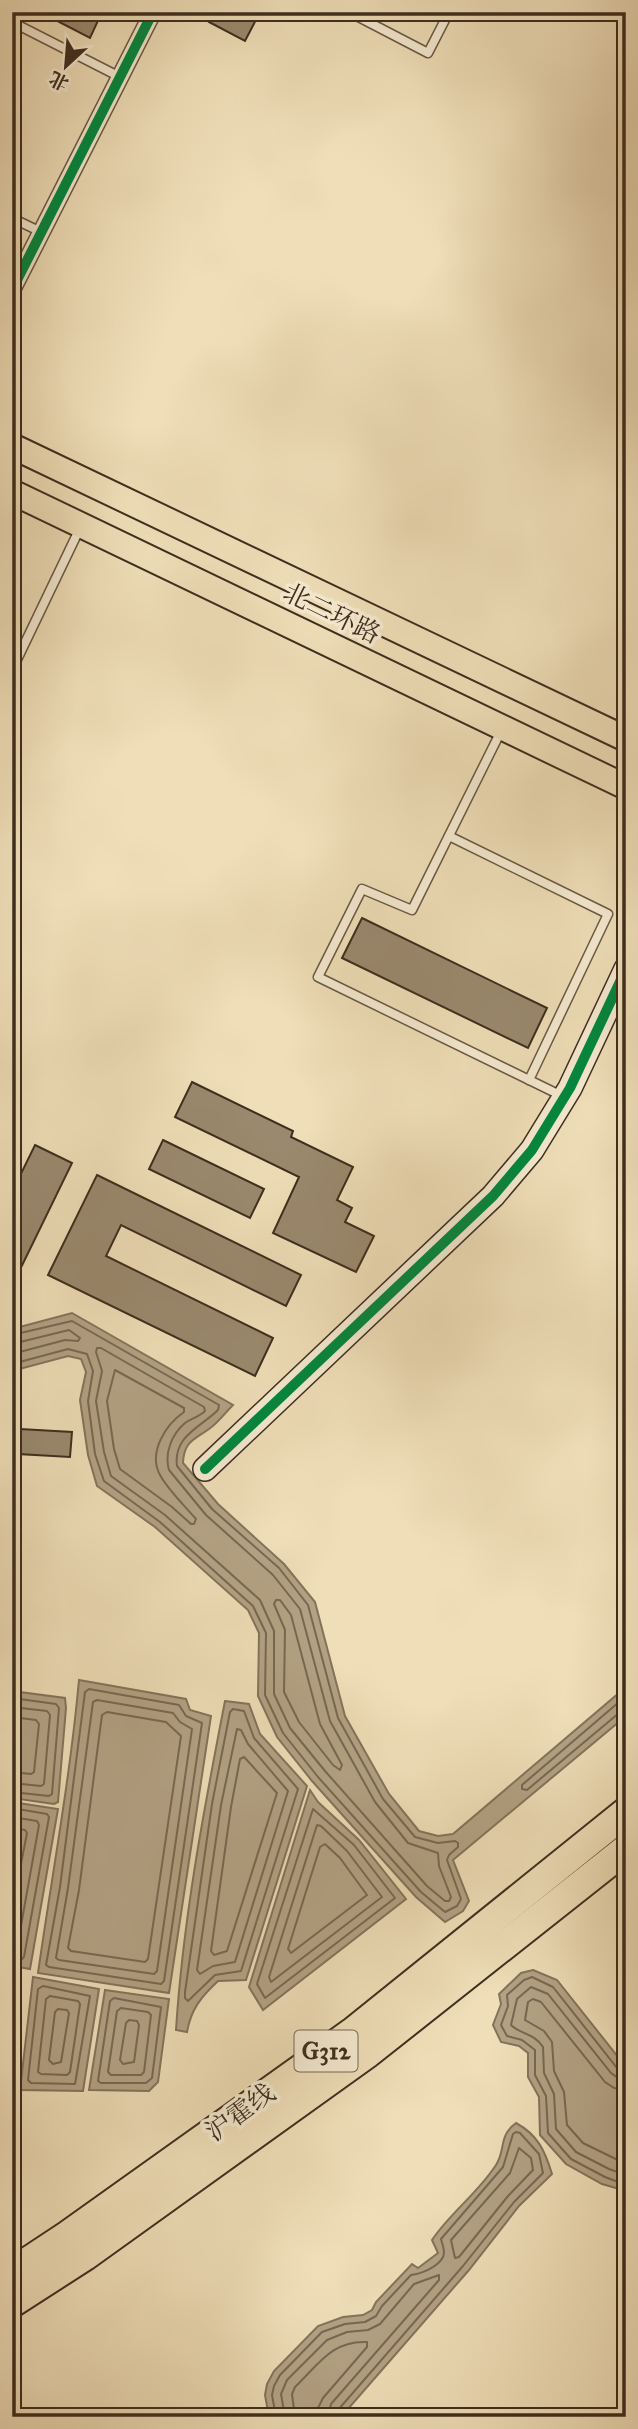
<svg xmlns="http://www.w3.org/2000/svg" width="638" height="2429" viewBox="0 0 638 2429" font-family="'IM FELL Great Primer','Noto Serif SC',serif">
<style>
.water{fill:#b3a284;stroke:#84735b;stroke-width:2}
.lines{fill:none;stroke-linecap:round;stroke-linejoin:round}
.shore{stroke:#786851;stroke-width:2}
.building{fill:#9a896e;stroke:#3e2d1e;stroke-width:2}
.lane-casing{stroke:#6a5944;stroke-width:11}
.street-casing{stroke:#6a5944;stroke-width:19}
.secondary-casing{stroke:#3e2d1e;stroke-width:26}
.primary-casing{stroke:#3e2d1e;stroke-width:28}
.highway-casing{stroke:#3e2d1e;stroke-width:32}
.lane{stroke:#f5ead1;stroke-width:8}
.street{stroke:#f5ead1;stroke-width:16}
.secondary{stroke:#f5ead1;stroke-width:23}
.primary{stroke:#efdeb8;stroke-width:24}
.highway{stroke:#efdeb8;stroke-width:28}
.cycleway-casing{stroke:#f5ead1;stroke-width:15}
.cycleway{stroke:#00873e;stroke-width:10}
.labels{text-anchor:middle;stroke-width:7;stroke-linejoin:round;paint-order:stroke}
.shield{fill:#f5ead1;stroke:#756654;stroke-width:2}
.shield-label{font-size:24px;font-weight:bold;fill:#3e2d1e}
.street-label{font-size:26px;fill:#3e2d1e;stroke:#f5ead1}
</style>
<rect width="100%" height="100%" fill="#efdeb8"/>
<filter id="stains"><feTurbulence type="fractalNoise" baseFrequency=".00286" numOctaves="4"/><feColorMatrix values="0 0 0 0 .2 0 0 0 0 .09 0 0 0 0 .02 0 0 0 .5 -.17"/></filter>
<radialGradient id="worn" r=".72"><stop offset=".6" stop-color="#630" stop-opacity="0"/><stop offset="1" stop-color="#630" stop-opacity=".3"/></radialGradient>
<g class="water">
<path d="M72 1313 233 1405C225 1413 218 1423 209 1429 194 1440 184 1441 183 1463L218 1504 284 1564 315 1602 345 1716 389 1794 419 1831 438 1836 453 1834 626 1687V1716L453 1860 469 1901 463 1911 445 1922 416 1897 312 1781 277 1737 258 1696 259 1633 248 1610 155 1527 97 1486 88 1455 80 1400 86 1372 81 1359 68 1356 12 1371V1329Z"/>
<path d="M79 1680 186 1699 190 1710 211 1716 169 1993 38 1973C52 1875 70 1779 79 1680Z"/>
<path d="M12 1691 65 1698 66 1708 58 1802 54 1804 12 1798Z"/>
<path d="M225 1701 249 1704 260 1734 307 1786 246 1980 218 1981C201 1997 191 2009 187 2032L176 2030C183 1919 204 1809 225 1701Z"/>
<path d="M310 1790 318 1802 359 1840 406 1899 263 2010 249 1987Z"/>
<path d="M12 1802 58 1809 30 1969 12 1966Z"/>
<path d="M533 1970 557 1980 626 2067V2191L602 2184 566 2164 540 2135 539 2097 528 2077V2053L519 2046 501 2042 493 2025 501 2004 499 1994 521 1973Z"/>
<path d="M33 1977 99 1989 83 2091 20 2090Z"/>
<path d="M105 1990 169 1999 158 2082 149 2091 89 2090Z"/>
<path d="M516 2123C538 2135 545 2151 552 2174L519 2206 469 2270 341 2417H269L265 2395 267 2384 274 2371 318 2326 343 2317 363 2315 372 2310 376 2302 412 2264 418 2268 438 2253 432 2240C450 2213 478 2193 496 2165 506 2150 498 2136 516 2123Z"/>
<path d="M12 2353 20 2358V2380L13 2417Z"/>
</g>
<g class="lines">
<g class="shore">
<path d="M12 1335 72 1321 219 1405 218 1410C201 1427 173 1436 177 1466L212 1509 279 1568 308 1605 338 1718 383 1799 415 1837 438 1843 455 1841 458 1843V1847L449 1855 447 1860 461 1899 457 1906 445 1912 421 1892 318 1777 283 1733 265 1695 266 1633 253 1606 160 1522 104 1481 95 1454 88 1401 93 1371 87 1354 68 1349 12 1364"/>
<path d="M12 1344 69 1330 80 1338 78 1341 65 1340 12 1354"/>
<path d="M97 1348H101L204 1407 205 1411C199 1417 192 1418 185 1423 172 1434 164 1453 169 1470L206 1515 273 1575 300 1609 330 1721 375 1802 408 1843 438 1853 439 1866 451 1897 449 1901H445L427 1886 325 1771 290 1728 274 1694V1631L260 1600 165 1515 111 1476 104 1452 96 1401 102 1371 96 1352Z"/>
<path d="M115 1370 184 1408V1412C165 1425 148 1453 160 1475 169 1491 184 1505 196 1519L194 1524H191L172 1507 120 1469 114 1449 107 1401Z"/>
<path d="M276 1600H280L291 1615 320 1724 342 1765 340 1770 333 1765 299 1722 284 1692 285 1630 274 1604Z"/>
<path d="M89 1689 179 1705 186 1716 202 1723 164 1981 161 1984 49 1967 46 1965 60 1887 85 1692Z"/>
<path d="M626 1696 522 1785V1789L527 1790 619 1713 626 1711"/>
<path d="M12 1698 56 1704 59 1708 52 1794 49 1796 12 1792"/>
<path d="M97 1700 173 1713 180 1722 192 1729 157 1971 154 1974 59 1960 56 1958 68 1888 93 1702Z"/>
<path d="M12 1707 47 1711 50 1715 44 1784 41 1786 12 1783"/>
<path d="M233 1709 244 1711 254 1738 298 1789 241 1971 215 1975 188 2001 185 1998V1992L212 1804 230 1712Z"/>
<path d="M107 1712 166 1722 181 1736 148 1959 145 1962 71 1951 68 1948 79 1890 102 1715Z"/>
<path d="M12 1717 36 1720 39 1724 34 1772 31 1774 12 1772"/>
<path d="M237 1729 241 1730 248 1744 288 1791 235 1962 213 1966 200 1974 197 1970 221 1805Z"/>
<path d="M244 1757 277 1793 227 1951 214 1955 211 1951 231 1807 240 1759Z"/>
<path d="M12 1808 47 1814 49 1817 24 1957 21 1960 12 1959"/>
<path d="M313 1809 354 1845 395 1898 265 1998 257 1984Z"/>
<path d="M12 1817 37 1821 39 1825 17 1948 12 1950"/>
<path d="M317 1825 321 1826 347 1851 382 1897 271 1982 269 1977Z"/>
<path d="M12 1828 25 1830 27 1833 12 1910"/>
<path d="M325 1844 340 1858 367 1895 291 1953 288 1949 320 1847Z"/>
<path d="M43 1986 90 1996 75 2084 31 2083 28 2080 38 1989Z"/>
<path d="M50 1996 78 2001 80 2004 70 2072 67 2075 41 2074 38 2072 46 1999Z"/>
<path d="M114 1998 161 2007 152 2078 146 2083H101L98 2081 110 2001Z"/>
<path d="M121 2008 148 2012 151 2015 144 2072 141 2075H111L108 2072 117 2011Z"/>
<path d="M58 2009 67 2010 69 2013 61 2062 53 2064 49 2060 55 2012Z"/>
<path d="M129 2020 137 2021 139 2025 134 2062 123 2064 120 2060 126 2023Z"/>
<path d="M626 2070 617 2068 553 1987 532 1977 524 1980 507 1995 508 2006 501 2025 507 2036 522 2040 535 2050V2075L546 2096 548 2133 571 2159 605 2177 626 2185"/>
<path d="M626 2079 618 2078 611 2073 548 1994 531 1987 517 1999 511 2025C520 2034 534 2033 543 2047L544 2073 554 2094 556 2129 576 2152 609 2169 626 2175"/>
<path d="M626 2090 614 2088 605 2082 541 2002 533 1999 528 2002 525 2020 544 2031 552 2042 554 2071 564 2092 567 2125 583 2143 626 2164"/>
<path d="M519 2148 531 2158 533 2170 508 2196 459 2257 455 2258 451 2240 510 2173Z"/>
<path d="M276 2417 272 2395 274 2386 280 2375 322 2332 345 2324 365 2322 376 2316 382 2306 411 2275C421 2274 438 2267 443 2257 446 2251 442 2244 441 2239L503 2167 513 2134 516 2132 520 2133 539 2154 543 2173 514 2202 463 2266 338 2410 337 2417"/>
<path d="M285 2417 281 2394 287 2380 327 2340 347 2332 368 2330 380 2324 414 2284 439 2275V2280L331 2404 328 2417"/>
<path d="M295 2417 292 2394 295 2387C318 2365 332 2340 367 2342V2347L323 2398 318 2408 317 2417"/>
</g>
</g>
<g class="building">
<path d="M40 12H102L90 38Z"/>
<path d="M214 12H260L245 41 209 22Z"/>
<path d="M362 918 547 1008 528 1048 342 958Z"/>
<path d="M192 1082 293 1131 291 1137 353 1167 337 1200 352 1208 345 1222 374 1236 356 1272 273 1233 299 1177 175 1117Z"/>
<path d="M163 1140 264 1189 250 1218 149 1169Z"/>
<path d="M35 1145 72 1163 12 1286V1182L16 1184Z"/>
<path d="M97 1175 301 1275 286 1306 121 1225 106 1256 273 1338 255 1376 48 1275Z"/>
<path d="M20 1429 72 1432 70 1457 18 1454Z"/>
</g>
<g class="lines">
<defs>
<g id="lane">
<path d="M349 12 428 53 449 12"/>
<path d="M12 22 120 77"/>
<path d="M12 218 41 232"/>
<path d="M12 670 80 528"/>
<path d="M501 731 412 910 362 889 318 977 562 1096"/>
<path d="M449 836 608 914 529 1080"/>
</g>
<path id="street" d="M12 290 153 12"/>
<path id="secondary" d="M205 1469 493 1196 532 1150 570 1088 626 969"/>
<g id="primary">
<path d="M12 446 626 739"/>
<path d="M12 492 626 787"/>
</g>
<g id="highway">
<path d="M12 2272 68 2235 354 2031 626 1812"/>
<path d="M12 2303 85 2256 368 2053 626 1849"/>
</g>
</defs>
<use href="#lane" class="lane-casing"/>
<use href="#street" class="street-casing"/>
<use href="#secondary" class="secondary-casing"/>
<use href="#primary" class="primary-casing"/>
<use href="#highway" class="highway-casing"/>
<use href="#lane" class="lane"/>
<use href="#street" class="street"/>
<use href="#secondary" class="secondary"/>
<use href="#primary" class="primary"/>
<use href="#highway" class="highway"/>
<defs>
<g id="cycleway">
<path d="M12 290 153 12"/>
<path d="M205 1469 493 1196 532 1150 570 1088 626 969"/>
</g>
</defs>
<use href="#cycleway" class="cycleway-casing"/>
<use href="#cycleway" class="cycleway"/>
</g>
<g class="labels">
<rect class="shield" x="294.5" y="2030.5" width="63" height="41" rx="5"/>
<g class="shield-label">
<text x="326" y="2059">G312</text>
</g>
<g class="street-label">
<text transform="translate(332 613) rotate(26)" y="9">北二环路</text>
<text transform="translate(240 2112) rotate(-36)" y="9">沪霍线</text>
</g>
</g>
<rect width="638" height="2429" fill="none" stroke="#efdeb8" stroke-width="42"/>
<rect x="14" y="14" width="610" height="2401" fill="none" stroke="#3e2d1e" stroke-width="3.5"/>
<rect x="21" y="21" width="596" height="2387" fill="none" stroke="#3e2d1e" stroke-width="2"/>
<g transform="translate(66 66) rotate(206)" stroke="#f5ead1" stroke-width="5" paint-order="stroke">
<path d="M0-5L12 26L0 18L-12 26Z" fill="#3e2d1e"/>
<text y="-10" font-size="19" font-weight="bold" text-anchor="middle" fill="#3e2d1e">北</text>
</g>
<rect width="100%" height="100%" filter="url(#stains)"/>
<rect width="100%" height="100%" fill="url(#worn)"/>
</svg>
